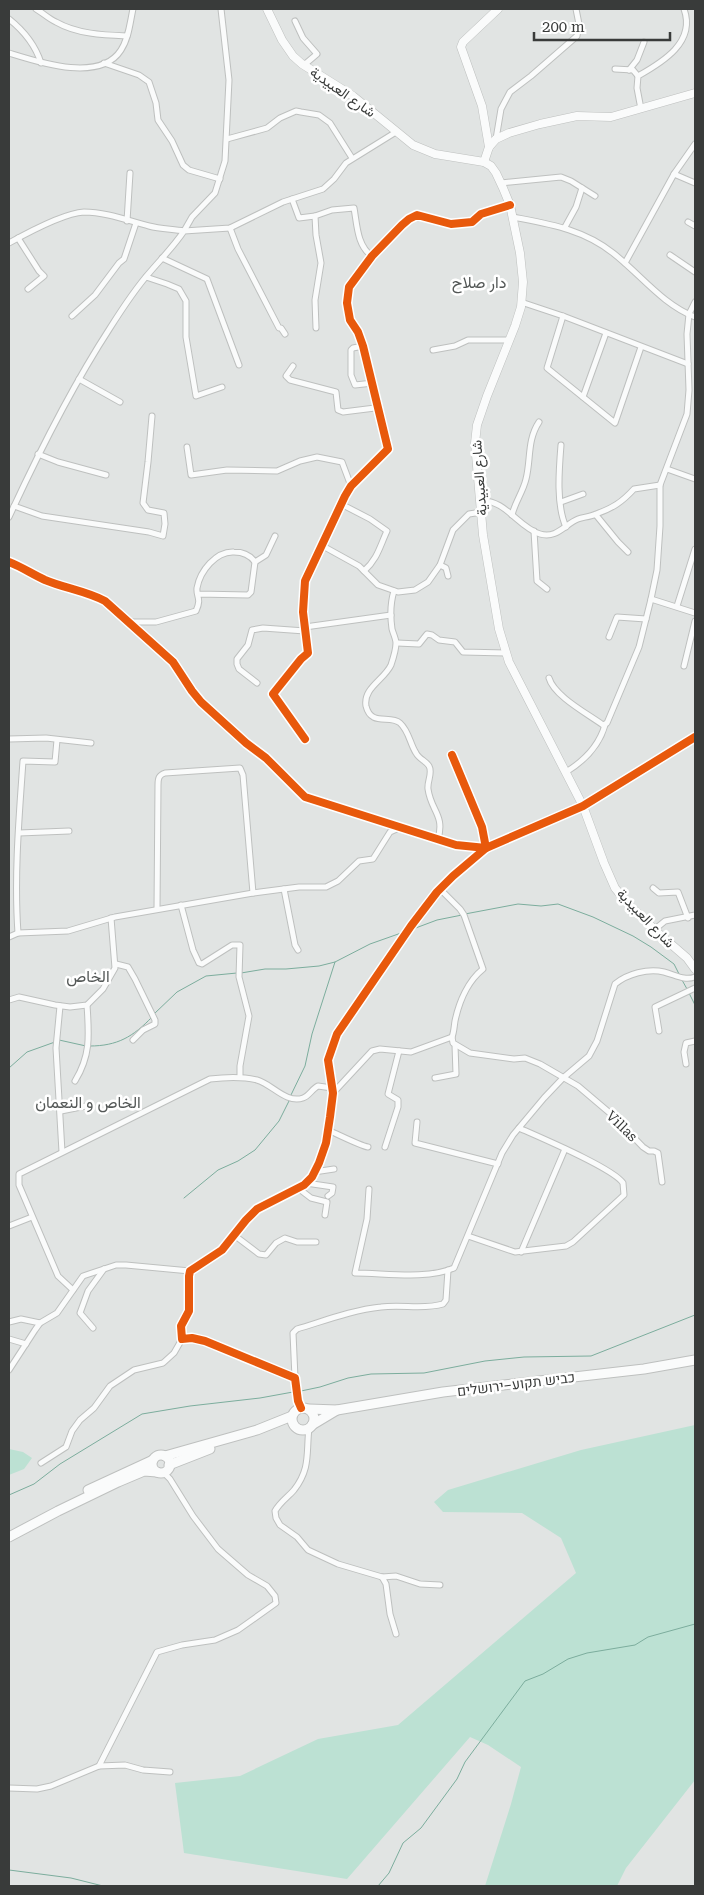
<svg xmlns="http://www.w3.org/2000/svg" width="704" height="1895" viewBox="0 0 704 1895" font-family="'Roboto Serif',Vazirmatn,Heebo,serif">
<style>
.green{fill:#bce1d3}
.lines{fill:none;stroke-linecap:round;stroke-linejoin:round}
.stream{stroke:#7cad9d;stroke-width:1}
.street-casing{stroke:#bec0bf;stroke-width:7}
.secondary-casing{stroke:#bec0bf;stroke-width:9}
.primary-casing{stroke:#bec0bf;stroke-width:11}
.street{stroke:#fafbfb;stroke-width:5}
.secondary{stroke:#fafbfb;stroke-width:8}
.primary{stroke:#fafbfb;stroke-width:9}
.cycleway-casing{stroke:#fff;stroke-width:11}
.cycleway{stroke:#e8590c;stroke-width:8}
.labels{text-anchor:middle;stroke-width:5;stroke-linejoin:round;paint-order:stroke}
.street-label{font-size:14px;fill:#393b3a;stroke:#fff}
.quarter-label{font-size:16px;fill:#535756;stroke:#fff}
</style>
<rect width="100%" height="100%" fill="#e1e4e3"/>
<g class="green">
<path d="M695 1425V1780L626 1868 617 1886H485L511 1804 521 1767 488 1745 470 1737 347 1879 184 1853 175 1783 240 1776 318 1739 398 1725 576 1573 561 1538 522 1513 443 1512 434 1502 448 1490 581 1450Z"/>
<path d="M9 1449 23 1452 32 1458 24 1469 9 1475Z"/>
</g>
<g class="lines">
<g class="stream">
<path d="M465 914 518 904 541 906 558 904 593 917 633 936 651 947 674 964 679 974"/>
<path d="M413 929 437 920 462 915"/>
<path d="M241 973 265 969H286L319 966 335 962 370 944 404 932"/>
<path d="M682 980 687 989"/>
<path d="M689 993 695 1005"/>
<path d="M154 1014 177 992 206 976 237 973"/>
<path d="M59 1040 86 1046"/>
<path d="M90 1046C117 1046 133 1037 152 1017"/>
<path d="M9 1068 27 1052 55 1042"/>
<path d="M290 1097 305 1066 312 1034 335 962"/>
<path d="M184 1198 218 1170 238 1161 255 1150 279 1121 289 1101"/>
<path d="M301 1391 320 1387 348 1378 371 1374 424 1373 485 1361 524 1357 591 1356 695 1315"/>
<path d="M9 1495 34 1484 60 1464 142 1414 190 1406 260 1398 293 1392"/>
<path d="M9 1870 71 1878 103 1886"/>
<path d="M378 1886 389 1873 403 1843 421 1828 457 1779 465 1762 525 1681 543 1674 568 1659 587 1653 635 1645 648 1637 695 1624"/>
</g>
<defs>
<g id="street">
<path d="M36 9C43 13 49 19 56 22 77 34 103 35 127 36"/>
<path d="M9 19C24 31 35 44 41 63"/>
<path d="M295 21 303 38 317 54 304 65"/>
<path d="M9 53C38 62 100 83 121 50 129 38 130 22 133 9"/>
<path d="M104 63 139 75 149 82 156 103 158 120 172 141 183 165 189 170 220 179"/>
<path d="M615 69 633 70 638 76"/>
<path d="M629 70 637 60 644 42"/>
<path d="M641 109 637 88 638 76C663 62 696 42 684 9"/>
<path d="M227 139 267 128 280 118 296 111 301 112 319 115 330 123 352 158"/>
<path d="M496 139 501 109 510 92 531 76 577 36 579 24 576 9"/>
<path d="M674 174 695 183"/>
<path d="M501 183 561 177 571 181 595 196"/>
<path d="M292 199 299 218 315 216"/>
<path d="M513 217C549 224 583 229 613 253 640 274 663 305 695 317"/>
<path d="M127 221 130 173"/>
<path d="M688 222 695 226"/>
<path d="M565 227 576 207 582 188"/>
<path d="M230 228 238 249 279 328H281L285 334"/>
<path d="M18 238 39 271 44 276 28 289"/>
<path d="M9 243C27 233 65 213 84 212 106 212 129 221 149 226 160 229 172 229 184 231L192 217 215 193 225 161 229 80 221 9"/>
<path d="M670 255 695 272"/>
<path d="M162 258 207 279 239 365"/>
<path d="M625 263 674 174 695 144"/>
<path d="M146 277 167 284 179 289 186 301V337L196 396 222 387"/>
<path d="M521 302 563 316 688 364"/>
<path d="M72 316 95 295 119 263 124 259 136 223"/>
<path d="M563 316 547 368 615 423 641 347"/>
<path d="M316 328 315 300 321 263 316 235 315 216 332 210 354 208C357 224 357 246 372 256"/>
<path d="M363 346 353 348 351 350V375L355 385 373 383"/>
<path d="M433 350 455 346 468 340H509"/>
<path d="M293 366 286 376 290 380 336 392 338 410 343 412 375 408 378 405"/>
<path d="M79 379 120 402"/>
<path d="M583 397 606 333"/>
<path d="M561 445C559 470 556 505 566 527"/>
<path d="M187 447 191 475 227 470 277 471 300 461 317 457 342 462 351 486"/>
<path d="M38 454 58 462 106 475"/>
<path d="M667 469 695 479"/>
<path d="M481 501C505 499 518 527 540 534 557 539 565 524 578 519 583 517 590 517 596 514 613 508 622 502 634 489L660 485"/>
<path d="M561 502 583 494"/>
<path d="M341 504 370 519 387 531C380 546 377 560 364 571"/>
<path d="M14 506 42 516 149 532 163 536 165 524 164 513 148 510 143 503 148 462 152 416"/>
<path d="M512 515C515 502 523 492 526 479 531 460 527 440 539 422"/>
<path d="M596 515 618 542 628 552"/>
<path d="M9 517C39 452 71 388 110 328 122 309 135 289 150 272 162 258 174 246 184 231L230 228 283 202 323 189 334 179 346 163 396 132"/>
<path d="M534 531 537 581 547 589"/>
<path d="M321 545 359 566 378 585 398 592 415 590 428 582 440 565 453 530 469 514 482 512"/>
<path d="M255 562 266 555 275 536"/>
<path d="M440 565 446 568 448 576"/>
<path d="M394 591C390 604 390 615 392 629 393 633 396 639 396 643 396 650 393 659 391 665 384 680 363 688 366 706 371 727 390 714 400 723 409 731 410 744 416 753 419 759 426 761 429 766 433 773 427 781 428 789 431 811 445 815 438 839"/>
<path d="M651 599 695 613"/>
<path d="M677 606 695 549"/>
<path d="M130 622H156L196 611C202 598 196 597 197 588 200 571 216 551 234 552 243 552 250 555 255 562L251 592 248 595 198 594"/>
<path d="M305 627 391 615"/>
<path d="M609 637 617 617 646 619"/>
<path d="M397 643 419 644 427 634 432 635 439 640 455 642 463 652 506 653"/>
<path d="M684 666 695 621"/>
<path d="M549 678C554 696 588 714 603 725L607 723 639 647 651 599 657 570 660 526V485L687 414 689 390 687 334 689 314 695 302"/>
<path d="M257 683 239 669 237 664V659L248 645 252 630 263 628 305 631"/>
<path d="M9 739 46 738 91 743"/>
<path d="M305 739 273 694 301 659 308 653 303 612 305 581 345 496 351 486 388 449 363 346 358 332 350 320 347 303 349 287 372 256 402 225 409 219 417 215 451 224 472 222 481 214 510 205"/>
<path d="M566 772C584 761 599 746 605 725"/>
<path d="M583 806 695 737"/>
<path d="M19 833 69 831"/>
<path d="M653 888 659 893 678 892 688 918"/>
<path d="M284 889 295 945 298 950"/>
<path d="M440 889 460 909 464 915 483 969C468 981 459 1002 455 1021 454 1027 454 1032 452 1037"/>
<path d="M181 905 193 950 199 963 202 964 232 945H240L239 977 249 1016 240 1066V1076"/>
<path d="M157 909 158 785C158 778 159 775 165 773L240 768 243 775 253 893"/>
<path d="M654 930 665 921 695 915"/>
<path d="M18 933C14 876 19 818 23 761L55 762 57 740"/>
<path d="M9 937 18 933 68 931 115 917 253 893 299 887H326L338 881 359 861 373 859 390 832 399 828"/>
<path d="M116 964 128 967 135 979 155 1020V1024L143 1030 133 1040"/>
<path d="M9 1000 19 997 55 1005 70 1007 87 1005 103 989 115 968 111 918"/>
<path d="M60 1006 56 1048 62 1152"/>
<path d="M659 1031 655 1007 695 988"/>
<path d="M686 1064 684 1052 686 1043 695 1041"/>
<path d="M435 1078 456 1074 455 1045"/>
<path d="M75 1081C91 1055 89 1035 87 1005"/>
<path d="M333 1093 372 1051 380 1049 411 1052 452 1037 453 1043 470 1053 514 1059 525 1058 540 1064 578 1086 611 1114 643 1147 649 1151H654L658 1153 662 1182"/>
<path d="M61 1111 86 1106"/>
<path d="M417 1122 415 1143 498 1164"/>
<path d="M328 1130C337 1134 361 1146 368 1147"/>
<path d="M385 1147 398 1107V1100L388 1094 399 1051"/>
<path d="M314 1172 334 1169"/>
<path d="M306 1183 333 1187 332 1193 328 1196"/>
<path d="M298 1188 311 1198 327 1202 325 1215"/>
<path d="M369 1189 367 1219 355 1273C385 1273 426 1280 454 1268L502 1153 513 1135 544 1098 563 1078 589 1056 597 1041 615 984C627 974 648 968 664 972 676 975 684 981 695 977"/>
<path d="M9 1226 32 1217"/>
<path d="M234 1235 259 1254 266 1255 276 1243 285 1238 297 1242H316"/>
<path d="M468 1236 515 1252 566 1246 573 1242 624 1195 623 1183C613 1168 539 1137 519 1128"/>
<path d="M521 1252 565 1149"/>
<path d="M73 1290 58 1276 19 1185V1174L210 1079C226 1077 241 1076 257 1080 272 1084 286 1104 303 1098 309 1096 312 1089 318 1086L332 1088"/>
<path d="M9 1322 21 1319 40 1323"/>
<path d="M93 1328 80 1313 88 1291 104 1269"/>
<path d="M9 1339 26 1344"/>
<path d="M9 1370 35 1330 40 1323 57 1313 83 1276 116 1265H126L190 1271"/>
<path d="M295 1378 293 1333 297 1329C324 1321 352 1310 381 1307 402 1304 423 1310 443 1304L446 1300 448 1270"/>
<path d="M301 1408 298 1401 295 1378 205 1341 192 1338 182 1339 181 1326 189 1311V1276L190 1271 222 1250 246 1220 257 1209 304 1185 312 1177 319 1163 326 1143 330 1117 333 1093 328 1060 337 1034 411 926 437 892 453 876 486 848 482 827 452 755"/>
<path d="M309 1428C306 1453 311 1468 294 1490 288 1497 280 1502 275 1511L276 1518 280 1525 297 1537 308 1550 338 1564 382 1577 396 1576 420 1584 440 1585"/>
<path d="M41 1463 66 1447 72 1431 80 1420 94 1408 110 1386 134 1370 163 1363 174 1353 182 1339"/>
<path d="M382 1577 386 1584 390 1614 396 1634"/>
<path d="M99 1766 125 1765 143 1770 170 1772"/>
<path d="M9 1788 37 1789 51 1786 99 1766 157 1652 182 1645 215 1640 238 1630 276 1603 275 1596 267 1586 248 1575 218 1549 193 1516 170 1479 163 1472"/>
</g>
<g id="secondary">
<path d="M267 9 282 40 293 56 302 64 353 96 413 145 435 154 484 162 491 166 496 173 503 188 510 205 520 253 523 282 521 307 515 326 487 396 477 425 475 443 483 535 499 629 509 662 583 806 604 863 615 888 630 906 657 932 687 958 695 969"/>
<path d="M489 147 482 106 461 47 463 42 498 9"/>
<path d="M484 162 489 147 496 139 509 133 540 124 577 116 611 117 695 93"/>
<path d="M9 562C22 567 32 574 45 580 64 588 86 591 105 601L173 662 192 691 201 702 246 743 266 758 305 797 456 845 486 848 583 806"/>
</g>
<g id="primary">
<circle cx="303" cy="1419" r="11"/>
<path d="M309 1409 337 1410 443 1392 644 1369 695 1360"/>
<path d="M312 1425 337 1410"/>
<circle cx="161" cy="1464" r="9"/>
<path d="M165 1456 257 1430 292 1416"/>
<path d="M169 1465 210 1449"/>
<path d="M88 1490 153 1460"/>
<path d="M9 1537 58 1511 118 1482 144 1471 157 1472"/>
</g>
</defs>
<use href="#street" class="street-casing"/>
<use href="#secondary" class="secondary-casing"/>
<use href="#primary" class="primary-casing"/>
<use href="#street" class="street"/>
<use href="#secondary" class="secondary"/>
<use href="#primary" class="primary"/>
<defs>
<g id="cycleway">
<path d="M9 562C22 567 32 574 45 580 64 588 86 591 105 601L173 662 192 691 201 702 246 743 266 758 305 797 456 845 486 848 583 806 695 737"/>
<path d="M305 739 273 694 301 659 308 653 303 612 305 581 345 496 351 486 388 449 363 346 358 332 350 320 347 303 349 287 372 256 402 225 409 219 417 215 451 224 472 222 481 214 510 205"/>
<path d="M301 1408 298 1401 295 1378 205 1341 192 1338 182 1339 181 1326 189 1311V1276L190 1271 222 1250 246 1220 257 1209 304 1185 312 1177 319 1163 326 1143 330 1117 333 1093 328 1060 337 1034 411 926 437 892 453 876 486 848 482 827 452 755"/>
</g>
</defs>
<use href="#cycleway" class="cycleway-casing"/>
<use href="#cycleway" class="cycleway"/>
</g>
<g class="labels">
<g class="street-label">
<text transform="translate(343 92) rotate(35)" y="5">شارع العبيدية</text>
<text transform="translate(479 478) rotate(-94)" y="5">شارع العبيدية</text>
<text transform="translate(646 918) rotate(46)" y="5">شارع العبيدية</text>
<text transform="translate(622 1126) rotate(44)" y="5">Villas</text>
<text transform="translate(516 1384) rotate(-7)" y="5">כביש תקוע–ירושלים</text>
</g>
<g class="quarter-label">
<text x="479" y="288">دار صلاح</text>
<text x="88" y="982">الخاص</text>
<text x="88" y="1108">الخاص و النعمان</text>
</g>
</g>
<rect width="704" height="1895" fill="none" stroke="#393b3a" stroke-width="20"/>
<path d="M534 32v8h136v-8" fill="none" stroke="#393b3a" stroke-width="2.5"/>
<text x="542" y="32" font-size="15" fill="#393b3a" stroke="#ffffff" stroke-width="4" paint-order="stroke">200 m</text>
</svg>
